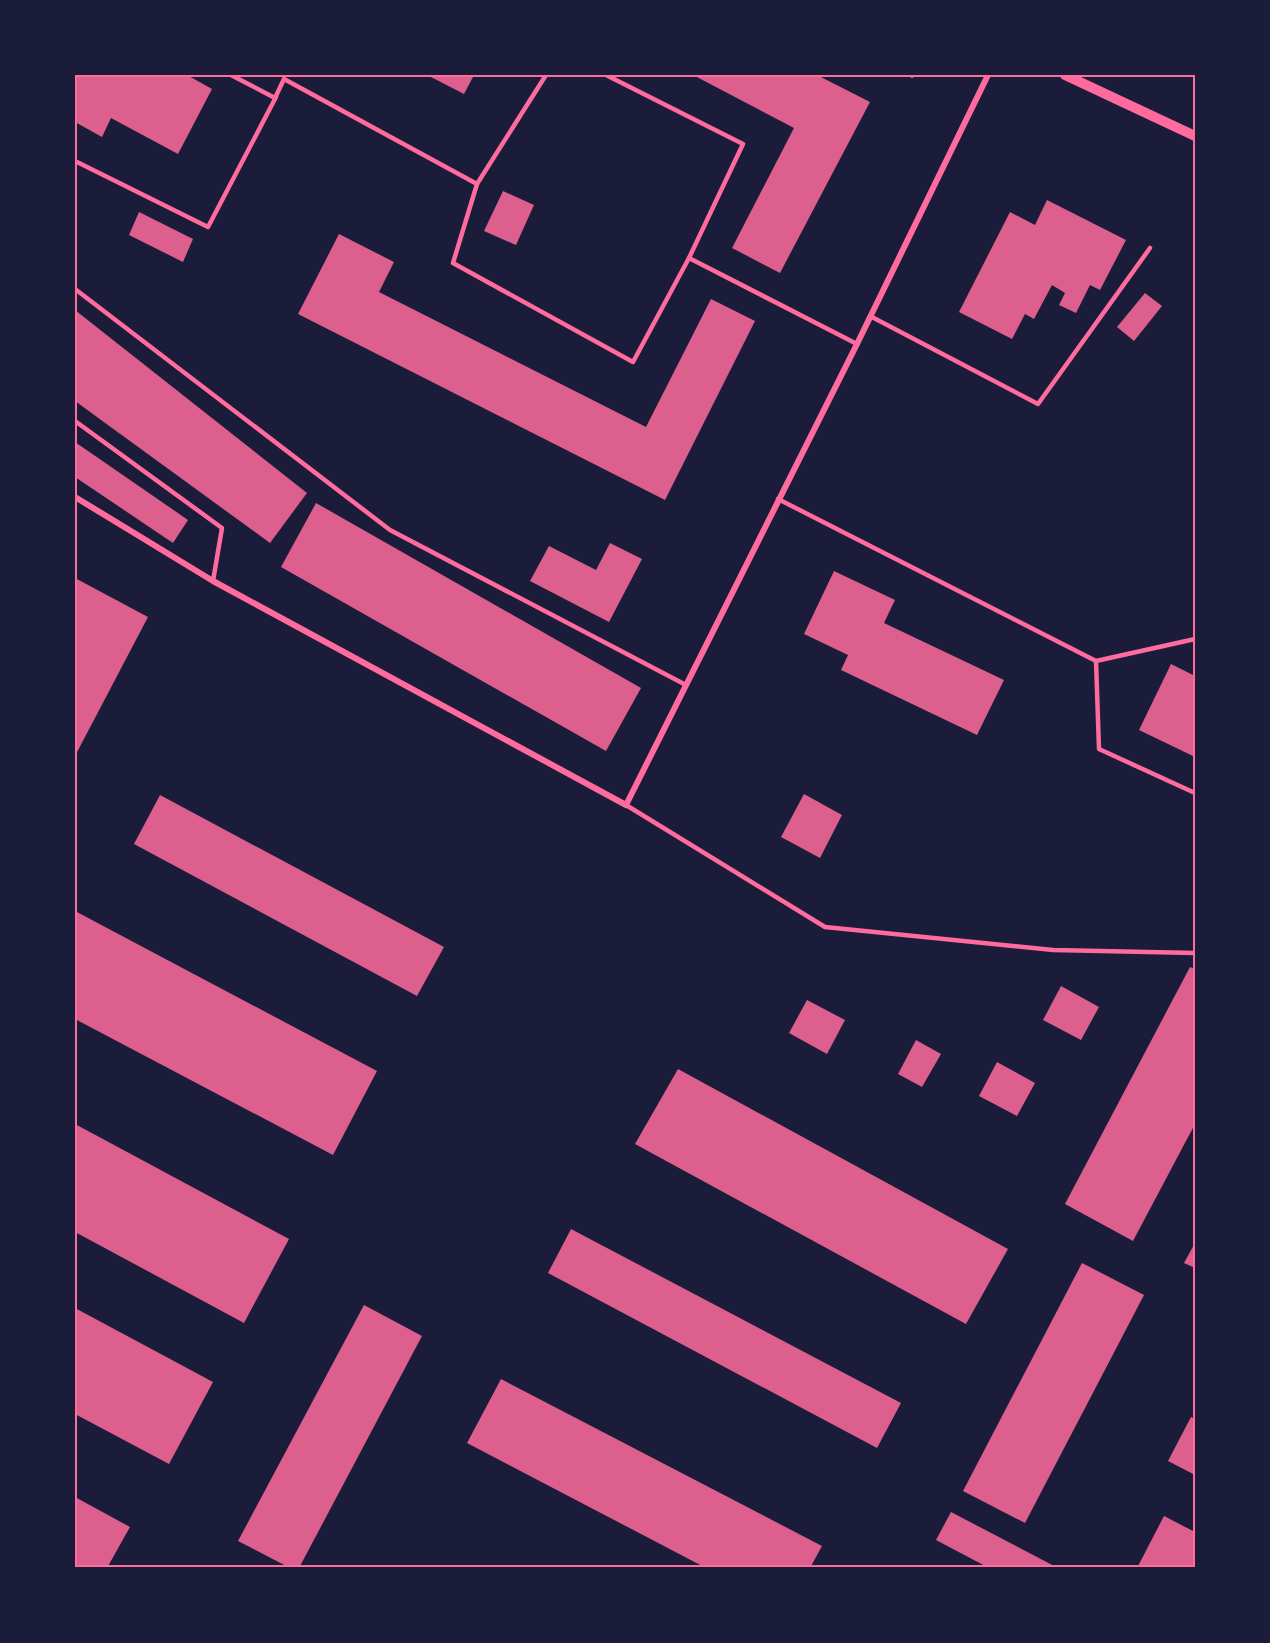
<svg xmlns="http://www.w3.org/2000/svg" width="1270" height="1643" viewBox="0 0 1270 1643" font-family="Roboto,sans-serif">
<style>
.building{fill:#dd5f8e}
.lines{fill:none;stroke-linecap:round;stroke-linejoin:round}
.path{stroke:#ff6b9d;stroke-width:4}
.service{stroke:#ff6b9d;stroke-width:4.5}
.minor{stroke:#ff6b9d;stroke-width:6}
.tertiary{stroke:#ff6b9d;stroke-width:10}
.neatline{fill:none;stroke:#ff6b9d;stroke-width:2}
</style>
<rect width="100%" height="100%" fill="#1b1b3a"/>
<g class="building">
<path d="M75 75H187L212 89 178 154 111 118 102 137 75 122Z"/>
<path d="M427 75H474L464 94Z"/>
<path d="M693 75H817L870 102 780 273 732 248 794 128Z"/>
<path d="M503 191 534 205 516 245 484 231Z"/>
<path d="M1047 200 1126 240 1100 290 1090 285 1076 313 1059 305 1065 293 1052 285 1034 319 1025 314 1012 339 959 312 1010 212 1035 225Z"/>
<path d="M139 212 193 239 183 262 129 235Z"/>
<path d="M339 234 394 262 379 292 646 427 711 299 755 321 665 500 298 314Z"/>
<path d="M1145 293 1162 306 1134 341 1117 327Z"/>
<path d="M75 310 307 493 270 543 75 401Z"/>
<path d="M75 442 188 520 173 543 75 477Z"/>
<path d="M316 503 641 688 606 751 281 567Z"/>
<path d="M610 543 642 559 609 622 530 581 549 546 596 570Z"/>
<path d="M834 571 895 600 884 623 1004 680 977 735 841 670 848 655 804 634Z"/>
<path d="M75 578 148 617 75 756Z"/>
<path d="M1171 664 1195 676V757L1139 730Z"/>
<path d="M804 794 842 815 820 858 781 837Z"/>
<path d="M160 795 444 947 417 996 134 844Z"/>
<path d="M75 911 377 1071 333 1155 75 1019Z"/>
<path d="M1190 967 1195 969V1124L1133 1241 1065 1204Z"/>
<path d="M1061 986 1099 1007 1081 1040 1043 1020Z"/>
<path d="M807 1000 845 1020 827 1054 789 1033Z"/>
<path d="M916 1040 941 1054 922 1087 898 1074Z"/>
<path d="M997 1062 1035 1083 1017 1116 979 1096Z"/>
<path d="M678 1069 1008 1249 966 1324 635 1144Z"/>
<path d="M75 1124 289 1239 244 1323 75 1232Z"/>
<path d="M571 1229 901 1403 877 1448 548 1273Z"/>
<path d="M1195 1243V1268L1184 1263Z"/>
<path d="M1082 1263 1144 1295 1025 1523 963 1491Z"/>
<path d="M364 1305 422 1336 299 1568H290L238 1541Z"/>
<path d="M75 1308 213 1382 169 1464 75 1414Z"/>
<path d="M501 1379 822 1546 810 1568H706L467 1443Z"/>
<path d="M1191 1417 1195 1419V1475L1168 1461Z"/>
<path d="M75 1497 130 1527 107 1568H75Z"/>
<path d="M951 1512 1058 1568H989L936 1540Z"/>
<path d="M1164 1516 1195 1532V1568H1137Z"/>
</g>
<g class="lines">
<path class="path" d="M912 76V75"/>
<g class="service">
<path d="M231 75 275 98 284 79 477 184 453 263 633 362 689 258"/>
<path d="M606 75 743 144 689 258 857 344"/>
<path d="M75 161 208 227 276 97"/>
<path d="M477 184 546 75"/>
<path d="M75 289 390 530 686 685"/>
<path d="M870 316 1038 404 1150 248"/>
<path d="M75 421 222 528 213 581"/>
<path d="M778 499 1096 661"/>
<path d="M1195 639 1096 661 1099 749 1195 793"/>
<path d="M626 805 825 927 1053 950 1195 953"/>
</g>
<path class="minor" d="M75 497 213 581 626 805 857 344 988 75"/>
<path class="tertiary" d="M1065 75 1195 136"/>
</g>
<rect width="1270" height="1643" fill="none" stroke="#1b1b3a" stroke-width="153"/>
<rect x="76" y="76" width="1118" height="1490" class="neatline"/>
</svg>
